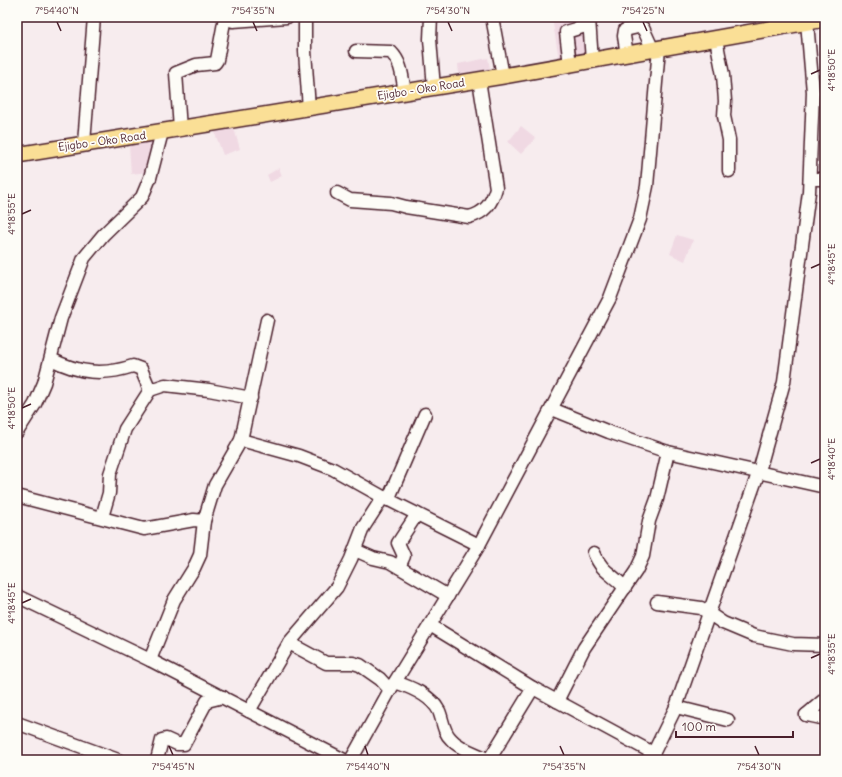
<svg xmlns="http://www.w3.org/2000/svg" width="842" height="777" viewBox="0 0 842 777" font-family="Delius,sans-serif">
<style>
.built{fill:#f0d9e3}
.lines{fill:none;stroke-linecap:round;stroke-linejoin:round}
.minor-casing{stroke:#4a1f2b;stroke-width:15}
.major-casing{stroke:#4a1f2b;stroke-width:18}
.minor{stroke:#fdfcf7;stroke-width:12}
.major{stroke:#fadf96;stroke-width:15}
.ticks{fill:none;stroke:#4a1f2b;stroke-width:1.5}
.labels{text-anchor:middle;stroke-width:3.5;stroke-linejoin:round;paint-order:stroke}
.street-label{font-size:11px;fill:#4a1f2b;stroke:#fdfcf7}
.neatline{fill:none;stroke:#4a1f2b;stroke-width:1.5}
.ticks-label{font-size:10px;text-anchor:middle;fill:#4a1f2b}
</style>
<rect width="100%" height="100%" fill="#f7ecee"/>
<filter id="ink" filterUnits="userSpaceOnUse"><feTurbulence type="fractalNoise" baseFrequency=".025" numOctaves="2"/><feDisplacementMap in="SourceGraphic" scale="8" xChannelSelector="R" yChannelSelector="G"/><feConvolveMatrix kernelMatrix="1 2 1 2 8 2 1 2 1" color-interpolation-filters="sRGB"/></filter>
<g filter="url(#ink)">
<g class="built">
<path d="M556 17H583L585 53 559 58 552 18Z"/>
<path d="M488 58 490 69 459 74 458 64Z"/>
<path d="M233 125 240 149 223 155 213 128Z"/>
<path d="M521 126 536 138 521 154 508 142Z"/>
<path d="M153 140 148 172 131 174 129 145Z"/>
<path d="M279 168 282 176 270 182 267 175Z"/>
<path d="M677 235 693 240 685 261 670 254Z"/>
</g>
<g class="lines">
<defs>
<g id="minor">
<path d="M305 17V51L309 109"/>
<path d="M431 17 430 39 434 88"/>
<path d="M492 17 503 76"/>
<path d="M226 18 233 21 287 17"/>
<path d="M589 19 592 61"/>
<path d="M716 39 723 75 725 101 724 116 729 140V171"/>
<path d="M356 51 391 52C402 63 402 77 405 92"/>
<path d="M627 55 624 36 625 30 638 27 643 28 653 50"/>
<path d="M570 65 566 32 589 25"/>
<path d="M180 129 176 73 196 65 215 63 217 60 225 17"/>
<path d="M84 143 94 17"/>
<path d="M810 179H825"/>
<path d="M337 193 350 200 391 203 406 207 469 217C485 213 492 203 496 188L479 80"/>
<path d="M51 359C78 373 103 376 133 366L141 369 150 390"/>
<path d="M552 409 609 432 668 452 825 487"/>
<path d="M17 432 35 404 44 383 61 318 84 258 103 235 142 197 150 178 162 132"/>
<path d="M241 440 299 456 333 469 383 497 479 545"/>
<path d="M17 496 144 529 194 520 204 521"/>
<path d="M388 500 425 414"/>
<path d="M102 517 109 493 110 474 125 429 150 390 165 385 209 390 251 398"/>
<path d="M355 550 373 558 390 562 448 596"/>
<path d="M594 553C603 574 611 572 625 588"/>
<path d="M399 567 404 556 398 543 417 514"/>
<path d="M17 596 150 660 344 760"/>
<path d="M657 602 701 608 723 623 754 636 793 644 825 645"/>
<path d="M430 625 533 688 653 753"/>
<path d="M289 643 326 663H353L360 665 380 679 390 690"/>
<path d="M150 660 174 600 194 568 200 555 204 521 215 485 241 440 267 320"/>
<path d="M395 682C410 687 431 695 439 711 443 720 443 732 451 739 459 749 478 754 489 760"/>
<path d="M557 701 584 648 636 571 643 556 649 521 657 499 668 452"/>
<path d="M676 707 728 720"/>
<path d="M249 711 289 643 337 587 351 559 363 528 383 497"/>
<path d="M806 715 825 699"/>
<path d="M806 715 825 719"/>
<path d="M17 723 118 760"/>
<path d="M157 760 162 740 166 739 177 744H184L207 701 223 697"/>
<path d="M351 760 390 690 479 545 610 298 640 219 647 186 659 48"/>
<path d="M489 760 533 688"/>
<path d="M650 760 676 707 759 471 784 382 809 192 813 92 807 22"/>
</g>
<path id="major" d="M17 155 503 76 825 19"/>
</defs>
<use href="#minor" class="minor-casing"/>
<use href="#major" class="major-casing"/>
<use href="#minor" class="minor"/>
<use href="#major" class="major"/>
</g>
</g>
<path class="ticks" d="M57 22 61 31M253 22 257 31M448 22 452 31M643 22 647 31M811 74 820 70M22 214 31 210M811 268 820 264M22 408 31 404M811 463 820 459M22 603 31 599M811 658 820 654M169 746 173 755M365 746 368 755M560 746 564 755M755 746 759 755"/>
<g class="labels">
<g class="street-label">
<text transform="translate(421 89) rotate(-9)" y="4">Ejigbo - Oko Road</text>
<text transform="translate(102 141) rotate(-8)" y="4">Ejigbo - Oko Road</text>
</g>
</g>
<rect width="842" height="777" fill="none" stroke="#fdfcf7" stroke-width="44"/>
<path d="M676 731v6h117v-6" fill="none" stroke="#4a1f2b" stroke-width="2"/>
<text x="682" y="731" font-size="12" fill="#4a1f2b" stroke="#fdfcf7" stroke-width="3" paint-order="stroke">100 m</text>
<rect x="22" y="22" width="798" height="733" class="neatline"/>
<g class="ticks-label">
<text x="57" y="14">7°54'40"N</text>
<text x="253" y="14">7°54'35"N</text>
<text x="448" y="14">7°54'30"N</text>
<text x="643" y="14">7°54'25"N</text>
<text transform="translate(831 70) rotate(-90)" y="4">4°18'50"E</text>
<text transform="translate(11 214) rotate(-90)" y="4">4°18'55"E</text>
<text transform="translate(831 264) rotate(-90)" y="4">4°18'45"E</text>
<text transform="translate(11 408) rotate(-90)" y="4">4°18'50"E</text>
<text transform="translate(831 459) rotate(-90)" y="4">4°18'40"E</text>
<text transform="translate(11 603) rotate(-90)" y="4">4°18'45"E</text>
<text transform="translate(831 654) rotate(-90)" y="4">4°18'35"E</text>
<text x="173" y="770">7°54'45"N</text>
<text x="368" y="770">7°54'40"N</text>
<text x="564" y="770">7°54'35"N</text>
<text x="759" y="770">7°54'30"N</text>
</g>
</svg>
